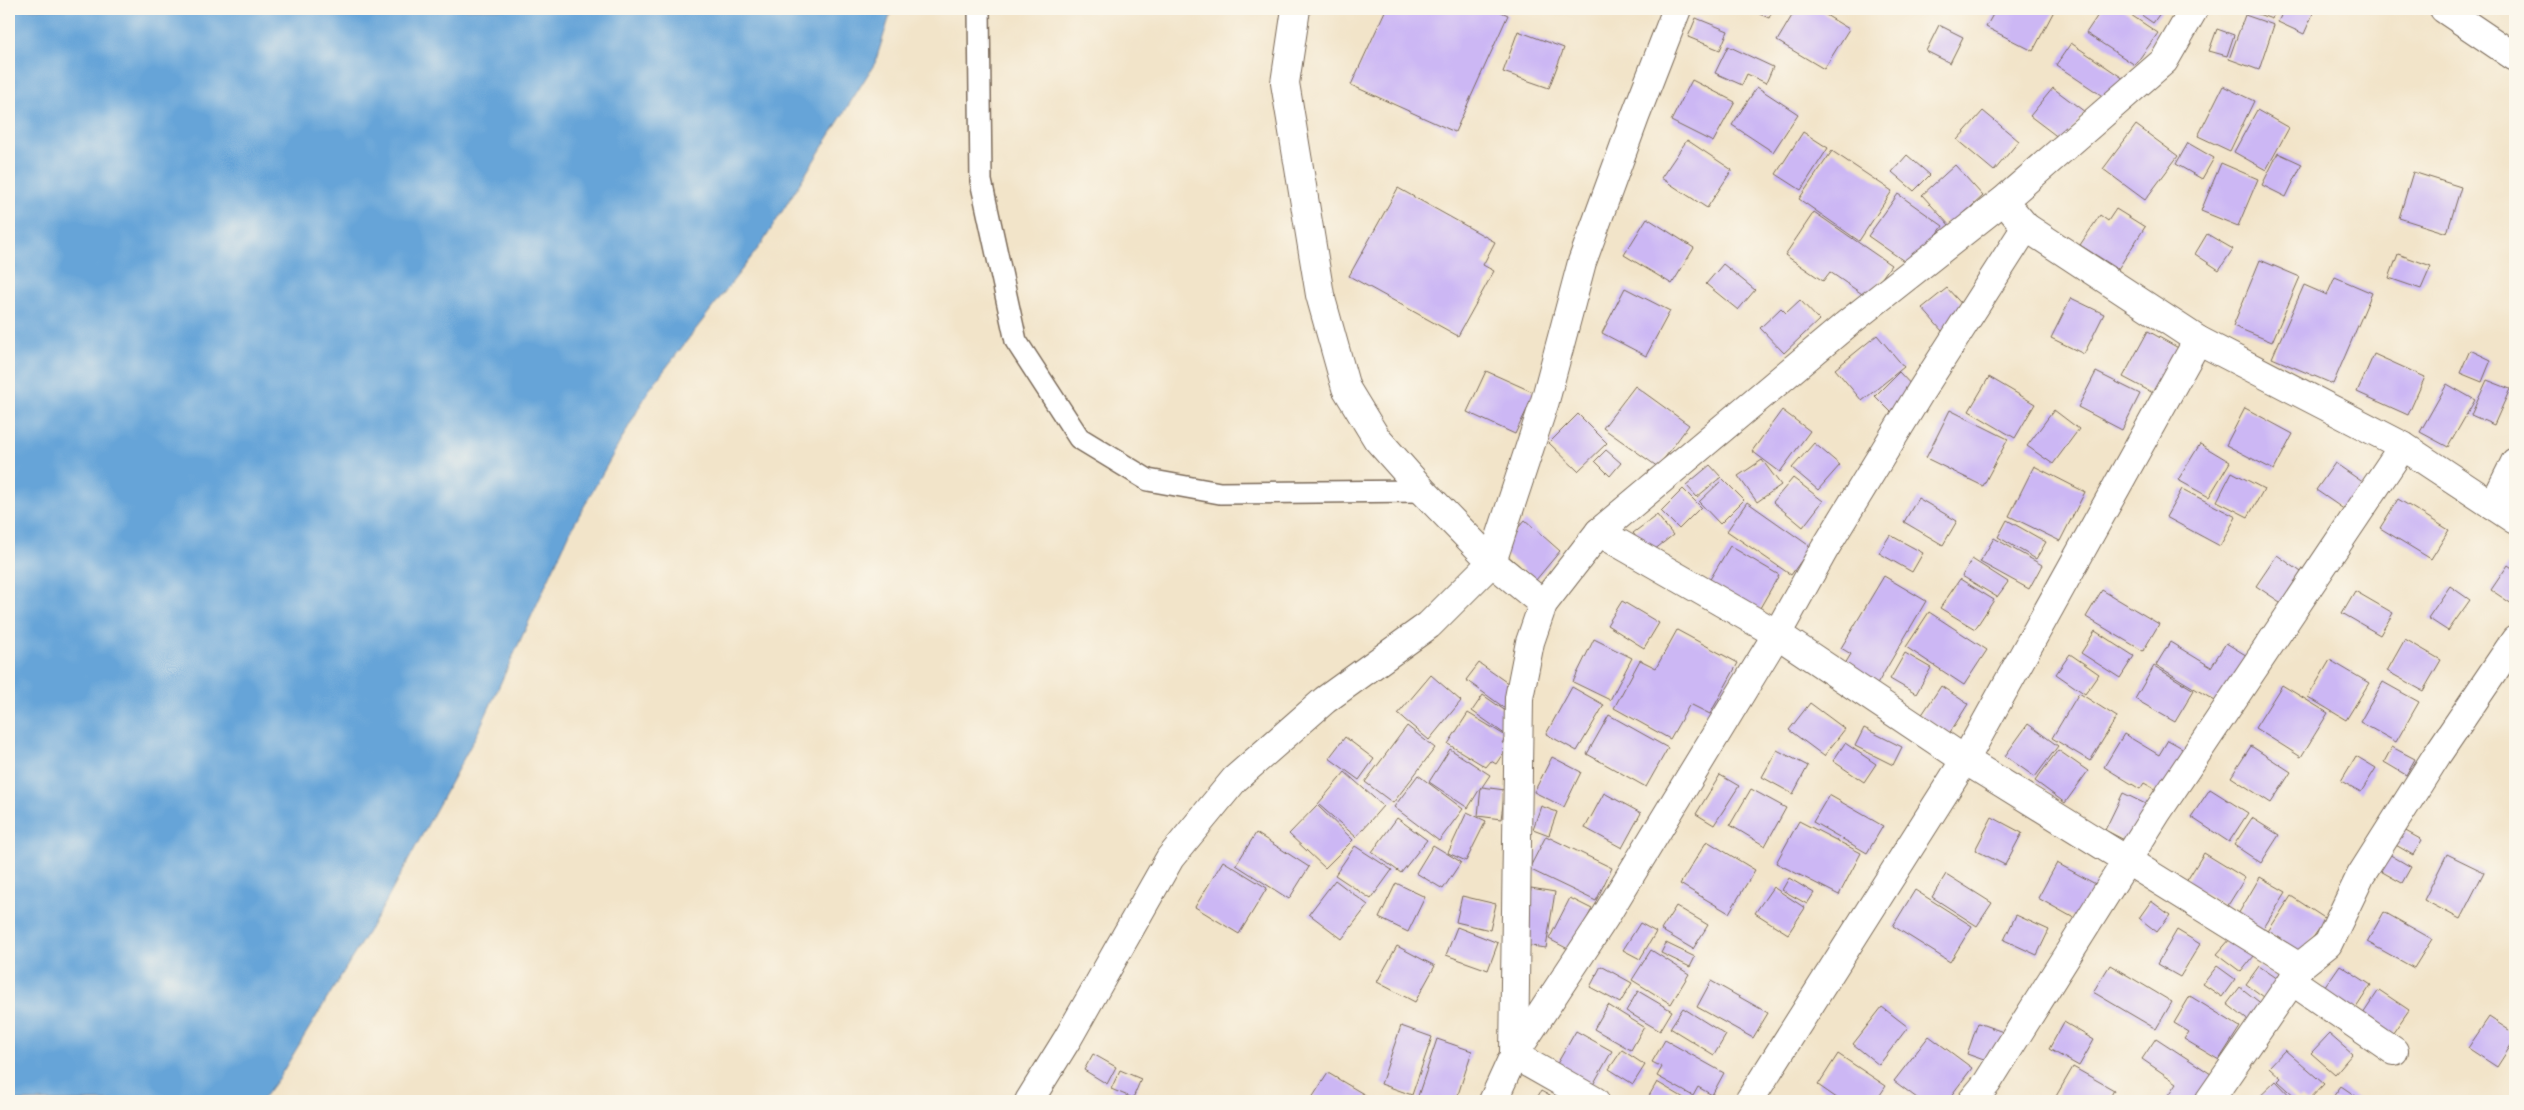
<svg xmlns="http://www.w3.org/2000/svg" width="2524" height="1110" viewBox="0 0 2524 1110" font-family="Delius,sans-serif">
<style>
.water{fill:#66a4d8;stroke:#50677b}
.building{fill:#ccb7f4}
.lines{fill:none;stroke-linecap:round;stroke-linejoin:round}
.service-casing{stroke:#7b6b5a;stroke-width:24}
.minor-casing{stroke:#7b6b5a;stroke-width:30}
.secondary-casing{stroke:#7b6b5a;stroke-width:30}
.service{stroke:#fff;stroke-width:21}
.minor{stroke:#fff;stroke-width:28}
.secondary{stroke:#fff;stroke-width:28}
</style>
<rect width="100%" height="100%" fill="#fbf7ec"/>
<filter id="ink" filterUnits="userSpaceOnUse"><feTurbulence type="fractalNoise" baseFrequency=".02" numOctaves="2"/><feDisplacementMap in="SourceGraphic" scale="10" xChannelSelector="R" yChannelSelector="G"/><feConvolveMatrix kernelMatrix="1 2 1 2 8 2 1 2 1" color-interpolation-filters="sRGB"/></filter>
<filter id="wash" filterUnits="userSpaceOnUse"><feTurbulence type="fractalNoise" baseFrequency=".0096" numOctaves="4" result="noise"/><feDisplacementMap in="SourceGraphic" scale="20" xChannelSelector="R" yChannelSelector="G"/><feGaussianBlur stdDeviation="1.12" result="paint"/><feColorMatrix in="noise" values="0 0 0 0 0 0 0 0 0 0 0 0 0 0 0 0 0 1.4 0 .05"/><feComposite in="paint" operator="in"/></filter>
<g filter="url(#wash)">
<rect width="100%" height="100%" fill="#f2e4c9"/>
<path class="water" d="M9 9H892L875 63 763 242 649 390 572 528 478 732 383 907 280 1076 261 1101H9Z"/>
<g id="blocks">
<g class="building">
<path d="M1386 9H1495L1508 15 1455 132 1351 85Z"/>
<path d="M1748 9H1773L1769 18Z"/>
<path d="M1796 9H1816L1849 29 1824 69 1777 41Z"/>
<path d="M1996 9H2055L2033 51 1986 27Z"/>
<path d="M2102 9H2122L2158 33 2135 65 2086 33Z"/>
<path d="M2133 9H2163L2153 23Z"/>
<path d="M2244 9H2275L2272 19Z"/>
<path d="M2284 9H2315L2304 34 2278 22Z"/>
<path d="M2245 15 2274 25 2259 70 2229 59Z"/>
<path d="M1696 18 1728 31 1720 50 1688 37Z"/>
<path d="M1939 25 1963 37 1950 63 1926 51Z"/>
<path d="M2217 29 2234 35 2227 56 2209 51Z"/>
<path d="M1518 31 1564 48 1549 88 1503 72Z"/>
<path d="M2071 43 2124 79 2110 101 2056 65Z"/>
<path d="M1728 46 1773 67 1766 83 1747 74 1742 85 1715 73Z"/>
<path d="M1692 80 1735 102 1713 142 1671 121Z"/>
<path d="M2223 86 2254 101 2230 151 2198 136Z"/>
<path d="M1757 87 1798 114 1773 152 1732 125Z"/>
<path d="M2053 88 2085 112 2063 141 2030 116Z"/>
<path d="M2257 110 2289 128 2266 170 2234 152Z"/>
<path d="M1983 111 2019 141 1994 171 1957 140Z"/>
<path d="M2136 125 2178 156 2145 200 2103 169Z"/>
<path d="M1803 132 1828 148 1801 190 1776 174Z"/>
<path d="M1687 140 1732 170 1707 208 1661 178Z"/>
<path d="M2188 143 2214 158 2202 179 2176 164Z"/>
<path d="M1832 151 1892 191 1859 241 1799 199Z"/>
<path d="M2278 153 2302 164 2286 197 2262 185Z"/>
<path d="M1907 155 1930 175 1914 191 1892 172Z"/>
<path d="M2221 163 2258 179 2238 226 2201 211Z"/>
<path d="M1955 165 1983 196 1950 226 1922 195Z"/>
<path d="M2413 172 2461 187 2447 233 2399 218Z"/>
<path d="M1398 188 1495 242 1483 265 1494 271 1458 336 1349 276Z"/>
<path d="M1898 194 1943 226 1914 268 1868 236Z"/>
<path d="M2116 209 2145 227 2118 269 2080 245 2100 215 2108 221Z"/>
<path d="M1814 212 1891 265 1868 298 1830 272 1823 281 1785 255Z"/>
<path d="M1647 218 1694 248 1672 284 1624 255Z"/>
<path d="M2207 234 2233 249 2219 270 2195 254Z"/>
<path d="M2398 254 2431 266 2421 289 2389 278Z"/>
<path d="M2260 260 2300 277 2272 342 2233 326Z"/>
<path d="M1723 264 1755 290 1738 310 1706 284Z"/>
<path d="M2335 277 2372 293 2333 384 2272 358 2304 285 2327 295Z"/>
<path d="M1625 288 1670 311 1646 356 1602 333Z"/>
<path d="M1947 288 1967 310 1942 331 1922 308Z"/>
<path d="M2071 298 2104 314 2084 354 2051 338Z"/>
<path d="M1800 300 1819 320 1784 353 1760 328 1781 308 1786 313Z"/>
<path d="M2148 331 2182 350 2157 395 2123 377Z"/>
<path d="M1877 335 1904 367 1862 401 1835 369Z"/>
<path d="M2470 350 2491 360 2482 382 2460 373Z"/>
<path d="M2374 354 2425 377 2408 415 2357 392Z"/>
<path d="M1486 371 1535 393 1515 434 1467 412Z"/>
<path d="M1899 372 1915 389 1892 413 1875 396Z"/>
<path d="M2096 372 2140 394 2122 430 2078 407Z"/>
<path d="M1989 377 2035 404 2015 438 1969 411Z"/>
<path d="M2487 380 2510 389 2494 425 2471 415Z"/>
<path d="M2447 384 2475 400 2448 447 2420 432Z"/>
<path d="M1635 386 1689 425 1658 467 1603 428Z"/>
<path d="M2245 408 2293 434 2274 470 2226 445Z"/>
<path d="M1782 410 1810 431 1780 472 1752 451Z"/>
<path d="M1950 410 2008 439 1983 486 1926 458Z"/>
<path d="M2054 410 2079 429 2053 464 2027 446Z"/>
<path d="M1578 414 1607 443 1578 471 1549 443Z"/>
<path d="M1814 443 1840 465 1818 490 1792 468Z"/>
<path d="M2200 444 2230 462 2209 497 2178 480Z"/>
<path d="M1606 450 1621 463 1610 476 1595 461Z"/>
<path d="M1762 460 1781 485 1757 502 1738 476Z"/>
<path d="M2335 463 2364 483 2345 510 2316 490Z"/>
<path d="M1710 465 1721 477 1697 497 1686 485Z"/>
<path d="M2034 466 2085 492 2060 541 2009 516Z"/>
<path d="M2232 472 2264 489 2248 517 2217 501Z"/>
<path d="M1793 478 1823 501 1803 527 1773 502Z"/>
<path d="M1723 479 1744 500 1720 524 1699 502Z"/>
<path d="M1683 489 1701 507 1679 529 1661 511Z"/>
<path d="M2182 489 2236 517 2220 546 2166 517Z"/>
<path d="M1918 498 1957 521 1943 545 1904 522Z"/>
<path d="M2398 499 2449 530 2431 559 2380 528Z"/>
<path d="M1747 502 1811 547 1791 575 1727 531Z"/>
<path d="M1657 515 1673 535 1649 554 1633 533Z"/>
<path d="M1525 520 1560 551 1536 580 1500 549Z"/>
<path d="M2007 520 2046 542 2036 559 1998 537Z"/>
<path d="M1890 535 1923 553 1912 572 1879 553Z"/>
<path d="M1994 538 2042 565 2029 589 1980 562Z"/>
<path d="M1730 546 1779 575 1756 615 1706 586Z"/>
<path d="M2277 555 2304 574 2283 604 2256 586Z"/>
<path d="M1972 559 2008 582 1997 597 1962 576Z"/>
<path d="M2508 565 2515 570V606L2491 590Z"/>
<path d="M1884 576 1926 601 1875 688 1842 669 1851 654 1841 648Z"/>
<path d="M1960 579 1994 600 1975 629 1940 608Z"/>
<path d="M2450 586 2470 600 2448 631 2428 618Z"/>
<path d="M2102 590 2159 624 2143 651 2086 617Z"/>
<path d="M2355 591 2393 613 2380 635 2342 613Z"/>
<path d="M1622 601 1659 623 1644 648 1607 625Z"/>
<path d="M1929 612 1987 650 1964 685 1906 647Z"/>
<path d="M1677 630 1738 663 1710 714 1690 704 1670 739 1614 708 1640 660 1656 668Z"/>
<path d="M2095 631 2134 656 2120 678 2081 653Z"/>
<path d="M1594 639 1632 658 1610 700 1573 682Z"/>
<path d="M2405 639 2441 660 2423 691 2387 671Z"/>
<path d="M2170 642 2211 667 2226 643 2249 657 2220 704 2156 665Z"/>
<path d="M1905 653 1931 668 1916 694 1890 679Z"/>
<path d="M2070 654 2099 674 2085 694 2056 674Z"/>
<path d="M2330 660 2369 683 2346 720 2308 697Z"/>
<path d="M1479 663 1519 691 1506 709 1466 680Z"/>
<path d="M2154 666 2194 690 2175 722 2135 699Z"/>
<path d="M1431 675 1461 701 1429 740 1398 714Z"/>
<path d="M2383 682 2419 702 2396 742 2360 722Z"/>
<path d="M2282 685 2328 713 2301 757 2255 728Z"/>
<path d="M1941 686 1968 704 1949 734 1921 716Z"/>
<path d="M1572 687 1604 705 1577 751 1546 734Z"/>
<path d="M2079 693 2117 717 2090 761 2052 738Z"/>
<path d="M1483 695 1517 719 1506 735 1472 711Z"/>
<path d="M1810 703 1845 729 1824 756 1789 730Z"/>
<path d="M1468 713 1506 736 1502 743 1508 746 1496 764 1491 761 1486 767 1448 744Z"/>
<path d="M1609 715 1668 748 1646 787 1587 754Z"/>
<path d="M2028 724 2058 746 2035 777 2005 756Z"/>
<path d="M1407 726 1435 748 1393 803 1365 782Z"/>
<path d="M1864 728 1902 747 1893 765 1855 746Z"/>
<path d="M2124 734 2159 755 2168 740 2193 754 2167 796 2144 783 2140 789 2104 767Z"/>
<path d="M1345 737 1374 759 1359 780 1329 758Z"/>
<path d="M1845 743 1876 764 1864 782 1833 761Z"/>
<path d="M2251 746 2291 772 2271 803 2231 777Z"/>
<path d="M2392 747 2415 759 2406 775 2384 762Z"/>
<path d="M1450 749 1490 775 1482 787 1505 790 1501 819 1478 816 1481 787 1468 808 1429 782Z"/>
<path d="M1777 750 1808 766 1793 794 1762 777Z"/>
<path d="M2058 750 2088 771 2065 803 2035 781Z"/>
<path d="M2356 756 2376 768 2361 792 2341 781Z"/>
<path d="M1552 757 1581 772 1564 807 1534 792Z"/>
<path d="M1345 772 1383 806 1356 837 1318 804Z"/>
<path d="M1418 775 1463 809 1439 841 1394 807Z"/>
<path d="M1720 775 1739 786 1714 825 1696 814Z"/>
<path d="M1751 789 1786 808 1765 846 1730 825Z"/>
<path d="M2210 789 2248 813 2229 842 2191 817Z"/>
<path d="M1604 793 1641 813 1622 848 1585 828Z"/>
<path d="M2123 793 2154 808 2136 846 2105 830Z"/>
<path d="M1829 795 1883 826 1867 853 1813 822Z"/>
<path d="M1317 805 1353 840 1325 868 1289 834Z"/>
<path d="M1541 806 1557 812 1549 835 1533 829Z"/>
<path d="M1467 812 1486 821 1466 861 1448 853Z"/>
<path d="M1992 817 2022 833 2005 865 1975 850Z"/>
<path d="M1397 818 1427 840 1401 873 1372 852Z"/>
<path d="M2252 818 2279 835 2261 863 2234 845Z"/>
<path d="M1799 821 1861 853 1839 895 1776 863Z"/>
<path d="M2402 829 2422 840 2413 855 2394 844Z"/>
<path d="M1256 833 1309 867 1289 899 1236 865Z"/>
<path d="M1546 836 1612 868 1596 901 1529 869Z"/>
<path d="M1707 841 1755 870 1729 913 1680 884Z"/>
<path d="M1433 845 1461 862 1443 889 1416 873Z"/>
<path d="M1355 846 1392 870 1371 899 1335 875Z"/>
<path d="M2204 853 2245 878 2227 907 2186 882Z"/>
<path d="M2387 853 2411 867 2402 883 2377 869Z"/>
<path d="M2447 854 2484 872 2460 919 2424 900Z"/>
<path d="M1223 861 1267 888 1239 934 1195 907Z"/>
<path d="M2057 863 2101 887 2081 922 2038 898Z"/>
<path d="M1946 874 1992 903 1977 926 1932 897Z"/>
<path d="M2260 877 2286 892 2262 931 2237 916Z"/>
<path d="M1789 878 1814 893 1807 904 1782 890Z"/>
<path d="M1335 880 1368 905 1342 939 1309 914Z"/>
<path d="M1396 883 1425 897 1408 932 1379 918Z"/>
<path d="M1773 887 1805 908 1788 934 1755 913Z"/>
<path d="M1531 888 1555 892 1546 948 1523 945Z"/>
<path d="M1915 890 1972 926 1950 962 1893 926Z"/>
<path d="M1462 896 1496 904 1490 930 1456 922Z"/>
<path d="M2291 896 2326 919 2301 955 2267 933Z"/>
<path d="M1570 898 1592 909 1570 950 1549 939Z"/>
<path d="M2151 901 2170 915 2157 932 2139 918Z"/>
<path d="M1676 906 1708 925 1693 949 1661 930Z"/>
<path d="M2384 912 2432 939 2414 968 2367 942Z"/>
<path d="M2016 915 2049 930 2037 955 2004 940Z"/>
<path d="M1640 923 1656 932 1640 959 1623 950Z"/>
<path d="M1457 927 1498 943 1488 970 1446 955Z"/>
<path d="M2177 930 2200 944 2180 977 2157 964Z"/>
<path d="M2231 938 2254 956 2241 972 2217 954Z"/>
<path d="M1666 943 1695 957 1690 967 1661 953Z"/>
<path d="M1397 946 1435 966 1415 1002 1377 982Z"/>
<path d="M1651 950 1689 974 1671 1004 1632 980Z"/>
<path d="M2110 965 2172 1002 2156 1029 2093 992Z"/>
<path d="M2340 965 2371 985 2352 1014 2320 994Z"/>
<path d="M1601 966 1632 983 1620 1003 1590 987Z"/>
<path d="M2217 966 2235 979 2222 997 2203 984Z"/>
<path d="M2259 966 2284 983 2271 1002 2246 984Z"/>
<path d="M1711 981 1768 1013 1753 1038 1697 1007Z"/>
<path d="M2240 987 2263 1005 2250 1022 2227 1004Z"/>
<path d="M2379 990 2409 1010 2388 1040 2359 1020Z"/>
<path d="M1638 991 1672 1011 1660 1031 1626 1011Z"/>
<path d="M2190 996 2240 1027 2219 1060 2184 1039 2189 1032 2174 1023Z"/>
<path d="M1608 1005 1644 1027 1631 1050 1594 1029Z"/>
<path d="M1882 1007 1908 1027 1879 1065 1853 1044Z"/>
<path d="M1683 1008 1726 1035 1714 1055 1670 1028Z"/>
<path d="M2489 1017 2515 1034V1039L2497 1067 2468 1048Z"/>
<path d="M2064 1022 2094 1040 2079 1066 2049 1049Z"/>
<path d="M1978 1023 2006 1033 1995 1064 1967 1054Z"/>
<path d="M1401 1026 1432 1037 1412 1095 1381 1084Z"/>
<path d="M1576 1031 1612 1051 1590 1090 1554 1069Z"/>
<path d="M2329 1034 2352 1054 2335 1074 2311 1053Z"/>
<path d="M1929 1036 1972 1068 1947 1101H1921L1894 1081Z"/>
<path d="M2156 1038 2217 1078 2201 1101H2165L2177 1083 2142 1059Z"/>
<path d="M1437 1039 1472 1051 1456 1101 1417 1099Z"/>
<path d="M1665 1040 1724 1073 1712 1095 1698 1087 1693 1096 1657 1076 1662 1067 1652 1062Z"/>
<path d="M1622 1050 1645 1065 1633 1084 1609 1069Z"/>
<path d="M2285 1050 2324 1084 2308 1101 2301 1096 2298 1099 2278 1081 2281 1078 2269 1067Z"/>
<path d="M1093 1054 1116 1067 1107 1084 1084 1070Z"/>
<path d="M1838 1054 1886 1086 1876 1101H1841L1818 1085Z"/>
<path d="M2073 1067 2114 1090 2108 1101H2061L2055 1098Z"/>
<path d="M1120 1070 1141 1079 1133 1098 1111 1089Z"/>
<path d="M1328 1073 1367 1096 1364 1101H1310Z"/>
<path d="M2276 1081 2295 1101H2255Z"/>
<path d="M1657 1082 1689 1101H1646Z"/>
<path d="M2341 1086 2363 1101H2330Z"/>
<path d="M1541 1091 1559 1101H1535Z"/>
</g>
</g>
</g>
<g filter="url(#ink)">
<use href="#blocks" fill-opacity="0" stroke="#7b6b5a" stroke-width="1"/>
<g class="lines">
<defs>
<path id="service" d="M979 9 981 181 1016 341 1079 438 1148 480 1220 493 1423 491"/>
<g id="minor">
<path d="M2014 213 2026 227 2198 340 2403 446 2515 520"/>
<path d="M2493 506 2515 462"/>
<path d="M1599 532 1777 634 1965 760 2299 967"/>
<path d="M1543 604 1492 562 1545 401 1582 262 1635 117 1677 9"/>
<path d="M2292 981 2394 1051"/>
<path d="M1029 1101 1068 1038 1170 858 1235 779 1325 700 1429 625 1492 562 1423 491 1377 439 1346 388 1320 295 1285 83 1296 9"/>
<path d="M1493 1101 1514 1055 1605 917 1777 634 1824 550 1921 391 2026 227"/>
<path d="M1595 1101 1514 1055 1519 698 1530 642 1543 604 1599 532 1848 323 2004 200 2164 61 2194 9"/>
<path d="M1749 1101 1965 760 2198 340"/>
<path d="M1972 1101 1987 1083 2156 814 2403 446"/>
<path d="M2209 1101 2292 981 2299 967 2328 944 2361 875 2437 755 2515 640"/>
</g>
<path id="secondary" d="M2444 9 2515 57"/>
</defs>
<use href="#service" class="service-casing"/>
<use href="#minor" class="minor-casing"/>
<use href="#secondary" class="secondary-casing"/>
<use href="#service" class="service"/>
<use href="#minor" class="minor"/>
<use href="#secondary" class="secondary"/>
</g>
</g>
<rect width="2524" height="1110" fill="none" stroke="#fbf7ec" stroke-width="30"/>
</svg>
